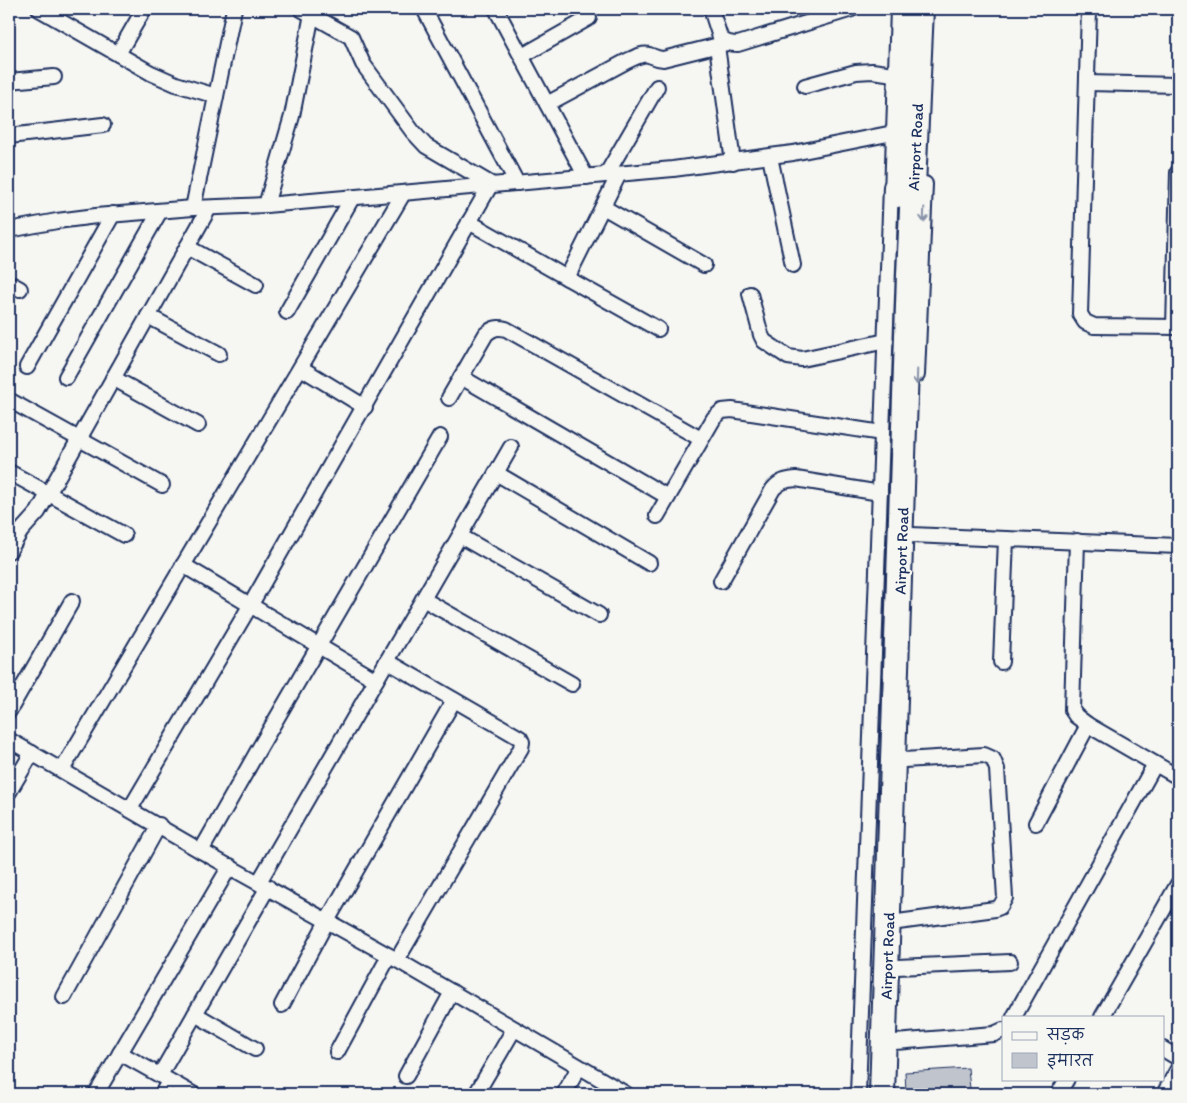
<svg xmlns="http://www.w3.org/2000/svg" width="1187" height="1103" viewBox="0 0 1187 1103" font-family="Itim,'Playpen Sans Deva',sans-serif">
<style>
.building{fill:#c0c4cd;stroke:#1b2f5e}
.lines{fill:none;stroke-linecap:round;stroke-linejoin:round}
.street-casing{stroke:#1b2f5e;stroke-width:18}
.highway-casing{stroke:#1b2f5e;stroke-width:28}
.street{stroke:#f6f6f2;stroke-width:14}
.highway{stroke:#f6f6f2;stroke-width:24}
.oneway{stroke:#8892a8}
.labels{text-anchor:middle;stroke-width:4.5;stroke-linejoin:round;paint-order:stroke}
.street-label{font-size:16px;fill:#1b2f5e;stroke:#f6f6f2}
</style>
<rect width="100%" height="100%" fill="#f6f6f2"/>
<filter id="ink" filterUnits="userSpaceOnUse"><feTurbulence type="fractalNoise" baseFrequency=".02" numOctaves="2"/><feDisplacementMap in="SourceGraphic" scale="10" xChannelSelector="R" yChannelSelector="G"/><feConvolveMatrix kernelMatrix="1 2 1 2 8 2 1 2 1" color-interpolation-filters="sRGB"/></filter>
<g filter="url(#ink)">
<g class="building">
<path d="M786 9H805L788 15Z"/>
<path d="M968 1068 970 1089 906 1092 905 1072Z"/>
</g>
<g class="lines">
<defs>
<g id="street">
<path d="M39 9 151 73 176 84 216 96"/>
<path d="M424 9 517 183"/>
<path d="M496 9 586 177"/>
<path d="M711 9 720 37C724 43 730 44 738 44L852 9"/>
<path d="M1089 9 1080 314 1085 322 1094 326 1178 327"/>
<path d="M717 46 733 162"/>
<path d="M118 54 144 9"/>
<path d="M522 56 589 18"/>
<path d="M9 81 54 77"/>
<path d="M1087 83 1178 85"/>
<path d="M805 86 856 72 872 71 894 74"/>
<path d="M547 104 627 61C634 58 642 53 649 55 655 57 657 59 663 59L727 43"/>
<path d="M9 136 103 125"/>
<path d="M770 157 793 265"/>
<path d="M619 174 567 278 658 329"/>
<path d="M606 175 657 87"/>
<path d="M266 205 292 116 312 14 315 9"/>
<path d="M603 207 704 265"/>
<path d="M193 208 234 9"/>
<path d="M469 222 567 278"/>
<path d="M9 230 57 221 96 216 193 208 266 205 673 169 793 153 893 133"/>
<path d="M187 247 256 285"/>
<path d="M9 283 20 289"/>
<path d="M750 294 761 335 764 341 788 357 802 359 886 341"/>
<path d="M287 312 352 198"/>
<path d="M148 316 219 354"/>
<path d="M1174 327 1178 172"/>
<path d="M27 367 113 214"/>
<path d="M301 368 365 407"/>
<path d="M917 375 925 184"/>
<path d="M66 377 160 211"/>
<path d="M461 377 668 497"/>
<path d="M113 378 198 425"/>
<path d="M449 398 486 334C493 328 497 327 506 329L701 439"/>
<path d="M9 400 162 485"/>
<path d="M9 472 124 535"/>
<path d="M496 473 511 447"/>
<path d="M657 516 714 418 722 411 732 410 882 433"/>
<path d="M911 535 1178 546"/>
<path d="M460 536 599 615"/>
<path d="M1077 541 1072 710 1076 716 1088 725 1178 777"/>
<path d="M9 551 21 531 38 512 209 208"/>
<path d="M183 565 376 680"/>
<path d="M721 581 773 489C780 481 786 480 796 479L880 493"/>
<path d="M423 599 572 684"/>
<path d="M387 661 520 738 522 742 521 748 397 960"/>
<path d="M1001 662 1006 539"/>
<path d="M9 711 72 601"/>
<path d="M9 740 201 851 397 960 626 1094"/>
<path d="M62 770 403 194"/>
<path d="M9 792 32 753"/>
<path d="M130 809 250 606 491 184 426 146 413 132 363 64 351 37 301 9"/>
<path d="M1036 823 1088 725"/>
<path d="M201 851 260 747 440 437"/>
<path d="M259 882 496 473 649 563"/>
<path d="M898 922 995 909 1000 907 1005 898 997 769 993 759 984 755 904 760"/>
<path d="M897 967 1010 962"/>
<path d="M64 997 159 825"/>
<path d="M282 1005 327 921 454 700"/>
<path d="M195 1014 255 1049"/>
<path d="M1014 1017 1155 764"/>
<path d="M1102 1017 1178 884"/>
<path d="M895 1042 994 1034 1003 1030"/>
<path d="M1163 1049 1178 1058"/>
<path d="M337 1052 389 956"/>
<path d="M120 1053 193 1094"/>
<path d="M160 1075 268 887"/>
<path d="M406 1076 452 992"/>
<path d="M96 1094 230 866"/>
<path d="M162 1094 169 1081"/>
<path d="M476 1094 514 1029"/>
<path d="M564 1094 579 1067"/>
<path d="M858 1094 891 186"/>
<path d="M1058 1094 1067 1079"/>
<path d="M1164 1094 1178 1069"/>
</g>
<g id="highway">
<path d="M897 195 903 9"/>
<path d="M882 1094 909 275 921 9"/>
</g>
</defs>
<use href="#street" class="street-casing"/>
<use href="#highway" class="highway-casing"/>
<use href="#street" class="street"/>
<use href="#highway" class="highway"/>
</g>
<defs><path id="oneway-shaft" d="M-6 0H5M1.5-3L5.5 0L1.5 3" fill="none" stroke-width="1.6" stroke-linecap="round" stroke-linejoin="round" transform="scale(1.25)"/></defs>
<g class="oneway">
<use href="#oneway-shaft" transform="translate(924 215) rotate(92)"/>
<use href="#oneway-shaft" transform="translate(917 377) rotate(92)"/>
</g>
</g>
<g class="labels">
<g class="street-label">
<text transform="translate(915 147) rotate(-87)" y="6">Airport Road</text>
<text transform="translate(901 551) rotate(-88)" y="6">Airport Road</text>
<text transform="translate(887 956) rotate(-88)" y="6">Airport Road</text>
</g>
</g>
<rect width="1187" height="1103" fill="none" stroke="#f6f6f2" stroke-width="30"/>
<rect x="15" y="15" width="1157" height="1073" fill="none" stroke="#1b2f5e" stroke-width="2" filter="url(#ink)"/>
<rect x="1002" y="1016" width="162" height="65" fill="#f6f6f2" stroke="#9ea6b7"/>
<rect x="1012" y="1032" width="25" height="8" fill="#f6f6f2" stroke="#9ea6b7"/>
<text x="1047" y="1040" font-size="15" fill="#1b2f5e">सड़क</text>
<rect x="1012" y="1053" width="25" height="15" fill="#c0c4cd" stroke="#9ea6b7"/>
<text x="1047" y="1066" font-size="15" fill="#1b2f5e">इमारत</text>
</svg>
